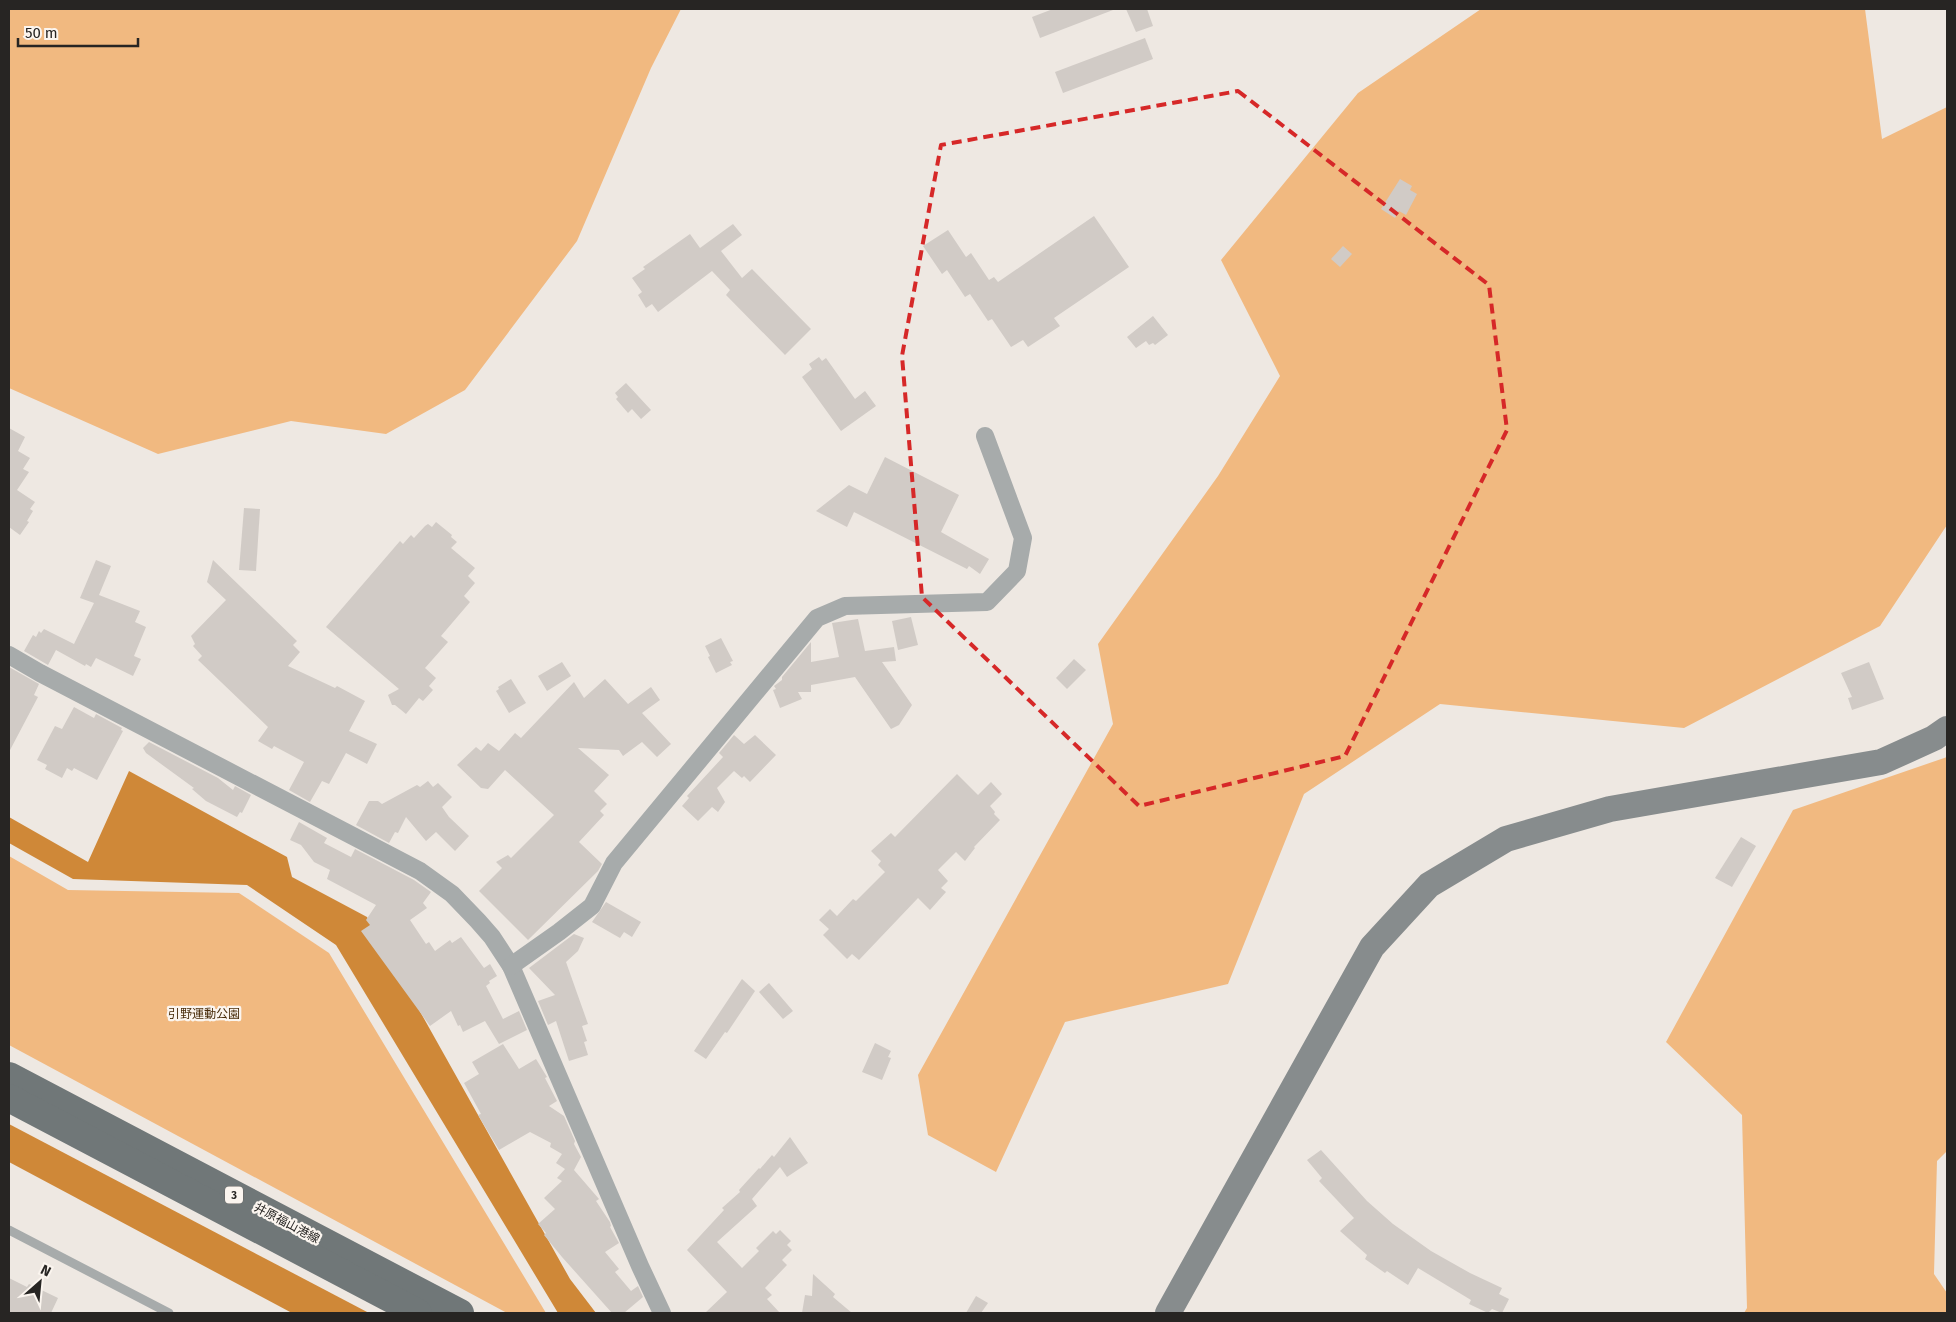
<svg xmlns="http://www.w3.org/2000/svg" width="1956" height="1322" viewBox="0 0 1956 1322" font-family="'Fira Sans','Noto Sans JP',sans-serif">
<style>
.green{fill:#f1b980}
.water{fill:#cf8838}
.building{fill:#d1cbc6}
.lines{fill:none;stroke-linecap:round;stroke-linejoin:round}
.lane{stroke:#a7abab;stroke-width:9}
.street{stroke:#a7abab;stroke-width:18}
.secondary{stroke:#878c8d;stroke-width:26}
.primary{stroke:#707778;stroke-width:28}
.marked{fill:none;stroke:#d62828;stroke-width:4;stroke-dasharray:10 6;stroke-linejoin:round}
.labels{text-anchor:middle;stroke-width:4.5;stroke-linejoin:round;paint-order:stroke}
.shield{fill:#fbf5ef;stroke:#676360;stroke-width:1}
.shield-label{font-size:11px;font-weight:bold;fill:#272523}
.park-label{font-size:12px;fill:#482b09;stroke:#fbf5ef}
.street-label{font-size:12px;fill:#272523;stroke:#fbf5ef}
</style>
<rect width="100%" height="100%" fill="#eee8e2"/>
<g class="green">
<path d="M9 9H681L651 68 577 241 465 390 386 434 291 421 158 454 9 388Z"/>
<path d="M1481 9H1865L1882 139 1947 107V525L1880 626 1684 728 1440 704 1304 794 1228 984 1065 1022 996 1172 928 1135 918 1075 1113 724 1098 644 1218 476 1280 376 1221 260 1358 93Z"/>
<path d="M1947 757V1151L1937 1161 1934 1274 1947 1293V1313H1744L1747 1308 1742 1115 1666 1042 1793 810Z"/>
<path d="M9 856 68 890 239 893 329 953 546 1313H507L9 1045Z"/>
</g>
<g class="water">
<path d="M129 771 287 857 292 877 367 917 570 1279 596 1313H558L336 945 247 885 73 879 9 843V817L88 862Z"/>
<path d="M9 1124 369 1313H292L9 1162Z"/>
</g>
<g class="building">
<path d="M1053 9H1113V10L1040 38 1032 17Z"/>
<path d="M1126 9H1147L1153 26 1136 32Z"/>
<path d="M1145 38 1153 59 1063 93 1055 72Z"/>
<path d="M1400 179 1412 186 1410 190 1417 194 1406 215 1399 211 1395 218 1381 209Z"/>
<path d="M1094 216 1129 267 1054 318 1060 326 1028 347 1023 340 1011 347 992 319 988 321 970 294 965 297 947 270 942 274 923 246 948 230 966 257 971 253 989 280 994 277 998 282Z"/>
<path d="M733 224 742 235 721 251 742 278 752 269 811 329 785 355 726 295 730 290 712 271 658 312 652 304 646 308 638 295 642 292 632 278 645 269 643 267 690 234 700 248Z"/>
<path d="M1343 246 1352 254 1340 267 1331 259Z"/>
<path d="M1153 316 1168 335 1155 345 1153 343 1149 345 1146 341 1136 348 1127 337Z"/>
<path d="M819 357 822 361 826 358 855 399 865 391 876 406 841 431 802 377 812 369 809 364Z"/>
<path d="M626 383 651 410 641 419 632 409 628 413 616 399 618 397 615 393Z"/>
<path d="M9 428 25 437 18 451 30 458 23 469 29 472 17 490 35 502 30 509 33 511 27 521 29 522 20 535 9 527Z"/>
<path d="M885 457 959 495 941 532 989 559 980 574 969 566 967 569 854 512 847 527 816 511 849 485 867 494Z"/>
<path d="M244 508 260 509 256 571 239 570Z"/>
<path d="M436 522 452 535 451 537 457 542 451 548 475 568 468 576 475 583 464 596 470 602 441 636 448 642 425 668 436 678 429 686 433 690 423 701 419 698 406 714 395 705H392L388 695 399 689 326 627 400 541 403 544 411 535 414 538 425 526 428 524 432 527Z"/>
<path d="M96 560 111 566 99 595 140 611 135 622 146 627 134 656 141 659 133 676 96 658 91 667 86 664 85 666 56 650 48 665 24 651 33 635 36 637 39 631 41 633 44 629 74 644 94 603 80 598Z"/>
<path d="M213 560 297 641 293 645 300 652 288 666 335 688 337 686 365 701 349 731 377 744 367 764 346 753 329 784 322 781 310 802 289 790 304 762 274 746 272 749 258 741 268 727 198 660 202 656 193 646 195 644 191 636 226 600 207 582Z"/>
<path d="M911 617 918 645 898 650 892 621Z"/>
<path d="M858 619 865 651 894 647 896 661 882 662 912 705 899 725 891 729 855 677 811 685V692H798L802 699 780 708 773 690 776 689 774 686 782 680V677L811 642V662L839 657 832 623Z"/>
<path d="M721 638 733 661 730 662 732 665 716 673 708 657 710 656 705 646Z"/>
<path d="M1074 659 1086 670 1067 689 1056 678Z"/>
<path d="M562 662 571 676 547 691 538 676Z"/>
<path d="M1869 662 1884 699 1852 710 1848 698 1852 697 1841 673Z"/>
<path d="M9 667 39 684 34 695 38 697 9 752Z"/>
<path d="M511 679 526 703 509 713 496 691 499 689 498 687Z"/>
<path d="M605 679 628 704 651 687 660 700 642 713 671 744 657 757 642 742 623 756 619 750 578 748 609 775 594 791 607 804 600 811 604 815 579 842 602 864 598 871 528 940 479 891 502 868 496 862 508 855 511 858 554 815 505 770 488 789 481 788 457 765 476 747 481 751 488 743 499 751 515 733 521 738 574 682 584 698Z"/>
<path d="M74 707 94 718 96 714 122 728 121 730 123 731 97 780 74 768 72 771 67 768 62 778 45 769 47 765 37 760 55 726 62 729Z"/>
<path d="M734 735 744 744 755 735 776 755 750 782 744 776 742 778 734 771 717 788 725 802 718 812 712 807 698 821 682 806 689 798 687 796 723 757 719 753Z"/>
<path d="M149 742 218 778 233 790 235 786 251 795 242 813 240 812 237 817 206 801 192 789 194 788 146 753 143 748Z"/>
<path d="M957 774 978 795 991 782 1002 794 990 806 995 812 994 814 1000 820 974 847 975 848 965 861 956 852 938 870 948 881 941 888 946 892 930 910 918 898 859 960 852 954 847 959 823 935 829 929 819 920 830 909 837 916 853 899 856 901 885 872 878 865 881 861 871 851 891 833 895 837Z"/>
<path d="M428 781 433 787 438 783 452 797 442 807 449 817 469 836 455 851 436 832 426 841 406 817 398 833 395 832 389 843 356 825 369 801H378L382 804 417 785 420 787Z"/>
<path d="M299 822 327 838 324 843 351 857 355 849 414 880 431 892 423 903 427 908 410 920 426 944 429 942 435 951 450 940 452 943 461 937 484 968 490 964 497 976 489 981 490 983 486 986 503 1019 519 1011 527 1030 499 1044 485 1021 463 1032 460 1025 458 1026 451 1011 430 1026 361 931 370 925 366 920 376 905 327 879 330 870 314 862 301 845 290 840Z"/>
<path d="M1741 837 1756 846 1732 887 1715 878Z"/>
<path d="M606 902 641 922 632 937 624 932 620 938 592 922Z"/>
<path d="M574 934 584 938 578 951 566 962 588 1024 582 1026 587 1041 584 1042 588 1055 569 1061 556 1021 548 1025 538 1001 555 995 529 968Z"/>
<path d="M742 979 755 991 727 1033 725 1032 706 1059 694 1051Z"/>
<path d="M769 983 793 1011 783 1019 759 992Z"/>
<path d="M875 1043 891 1051 888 1057 891 1058 882 1080 862 1072Z"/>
<path d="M503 1044 519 1069 536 1059 547 1077 545 1078 557 1101 549 1106 564 1116 575 1141 574 1144 581 1157 574 1170 599 1199 596 1201 610 1222 611 1226 610 1227 619 1243 605 1252 619 1269 615 1272 631 1291 638 1286 643 1297 624 1313H612L562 1257 544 1235 546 1233 538 1224 555 1209 544 1198 562 1181 557 1178 565 1169 556 1163 562 1154 550 1147 551 1143 530 1132 499 1150 478 1115 481 1114 464 1083 479 1074 472 1062Z"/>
<path d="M790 1137 808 1163 787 1177 780 1167 752 1199 757 1206 717 1242 742 1268 759 1251 756 1248 773 1231 776 1234 780 1230 791 1241 787 1245 792 1250 782 1260 787 1265 765 1288 772 1295 767 1299 780 1313H705L727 1292 687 1250 724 1210 722 1208 740 1192 739 1190 759 1168 760 1169 772 1155 774 1157Z"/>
<path d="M1321 1150 1367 1201 1393 1224 1431 1251 1470 1273 1502 1288 1499 1294 1509 1299 1502 1313 1492 1309 1488 1313 1469 1304 1471 1300 1418 1268 1408 1285 1387 1271 1385 1273 1365 1259 1367 1255 1340 1231 1354 1218 1319 1181 1322 1178 1307 1160Z"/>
<path d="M813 1274 835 1294 833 1297 852 1313H802L805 1295 812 1296Z"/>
<path d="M9 1278 27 1287 29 1284 58 1298 51 1313H9Z"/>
<path d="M976 1296 988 1303 981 1313H966Z"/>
</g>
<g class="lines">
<path class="lane" d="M9 1230 169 1313"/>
<g class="street">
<path d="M9 655 40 673 420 871 452 894 478 921 492 937 511 966 640 1266 662 1313"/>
<path d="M511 966 559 932 592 906 614 863 817 618 845 606 987 602 1017 571 1023 538 985 436"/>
</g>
<path class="secondary" d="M1168 1313 1372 947 1429 885 1506 839 1610 809 1881 762 1934 738 1947 729"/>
<g class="primary">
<path d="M9 1076 460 1313"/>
<path d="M9 1098 418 1313"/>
</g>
</g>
<path class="marked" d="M1238 91 1489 285 1507 430 1345 756 1139 806 922 597 902 356 941 145Z"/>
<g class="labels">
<rect class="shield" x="225" y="1186.5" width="18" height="17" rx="4"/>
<g class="shield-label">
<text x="234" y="1199">3</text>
</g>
<g class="park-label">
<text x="204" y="1018">引野運動公園</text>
</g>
<g class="street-label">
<text transform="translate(287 1223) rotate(28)" y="4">井原福山港線</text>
</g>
</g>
<rect width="1956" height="1322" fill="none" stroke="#272523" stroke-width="20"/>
<g transform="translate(40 1282) rotate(27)" stroke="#fbf5ef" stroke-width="4" paint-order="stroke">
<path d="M0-4L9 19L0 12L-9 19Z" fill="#272523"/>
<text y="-8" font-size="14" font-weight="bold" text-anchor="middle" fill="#272523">N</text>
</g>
<path d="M18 38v8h120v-8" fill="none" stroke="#272523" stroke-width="2.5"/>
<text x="25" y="38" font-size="15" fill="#272523" stroke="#fbf5ef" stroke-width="4" paint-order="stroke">50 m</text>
</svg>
